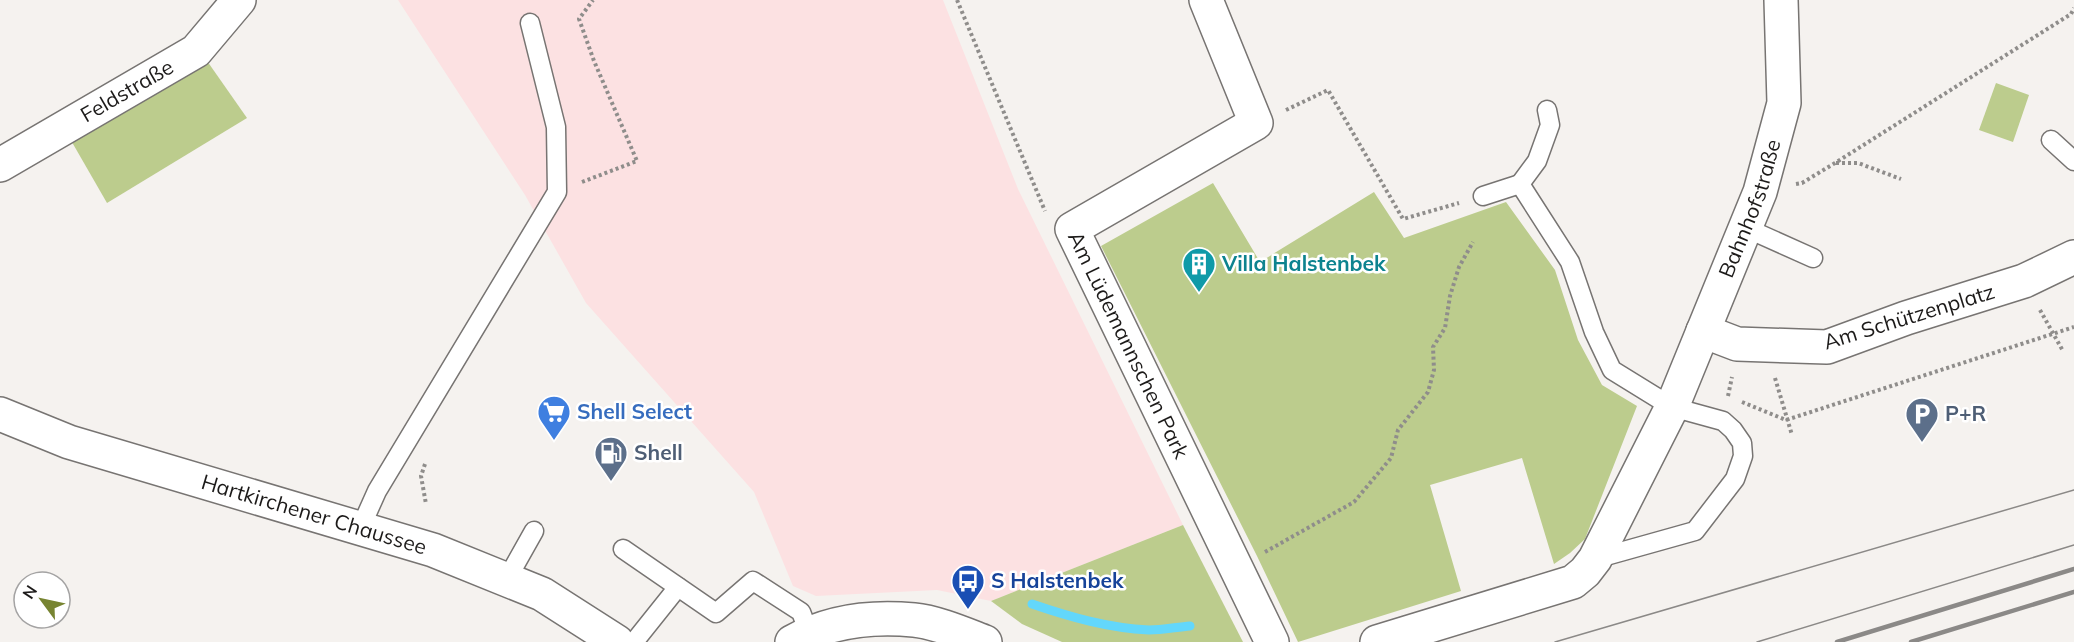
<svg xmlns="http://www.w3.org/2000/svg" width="2074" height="642" viewBox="0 0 2074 642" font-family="Mulish,sans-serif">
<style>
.education{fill:#fce1e2}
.green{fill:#bccc8d}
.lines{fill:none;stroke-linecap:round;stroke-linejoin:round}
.stream{stroke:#63d7fb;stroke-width:9}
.service-casing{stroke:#777472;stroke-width:21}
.minor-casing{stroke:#777472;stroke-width:36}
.secondary-casing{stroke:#777472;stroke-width:36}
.path{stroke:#8f8d8b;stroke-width:4;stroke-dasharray:3 3;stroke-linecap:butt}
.service{stroke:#fff;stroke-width:18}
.minor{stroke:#fff;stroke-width:33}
.secondary{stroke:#fff;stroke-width:33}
.tram{stroke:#8b8987;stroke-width:1.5}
.rail{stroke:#8b8987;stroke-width:4.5}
.labels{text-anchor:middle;stroke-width:5;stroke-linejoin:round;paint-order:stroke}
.street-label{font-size:21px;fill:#1c1a19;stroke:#fff}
.culture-label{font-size:21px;font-weight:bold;fill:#0d838f;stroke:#fff;text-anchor:start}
.shop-label{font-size:21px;font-weight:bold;fill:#366cbe;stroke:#fff;text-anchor:start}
.service-label{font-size:21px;font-weight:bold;fill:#4e5e75;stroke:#fff;text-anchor:start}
.transit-label{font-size:21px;font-weight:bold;fill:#164399;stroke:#fff;text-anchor:start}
</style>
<rect width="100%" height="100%" fill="#f5f2ef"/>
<path class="education" d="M398 0H943L1018 189 1183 525 991 601 937 590 816 596 793 586 754 492 586 303 525 195Z"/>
<g class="green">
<path d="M205 58 247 118 107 203 69 137Z"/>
<path d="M1996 83 2029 95 2013 142 1979 130Z"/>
<path d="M1213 183 1260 262 1374 192 1404 238 1506 202 1555 270 1578 340 1602 385 1637 406 1585 539 1570 553 1554 564 1522 458 1430 485 1461 591 1298 642 1257 556 1101 246Z"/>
<path d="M1183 525 1243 642H1062L1022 624 991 601Z"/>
</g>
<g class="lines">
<path class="stream" d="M1032 604C1070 617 1108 628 1149 630 1162 630 1177 627 1190 626"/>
<defs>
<g id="service">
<path d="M2051 140 2074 161"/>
<path d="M1520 184 1537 161 1550 125 1547 110"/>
<path d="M1483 196 1520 184 1570 262 1594 332 1612 370 1672 407 1723 421 1733 430 1742 443 1743 456 1735 479 1695 531 1595 559"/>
<path d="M1746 228 1813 258"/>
<path d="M360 529 377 491 557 192 556 127 530 23"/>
<path d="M623 549 716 613 753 581 801 612 809 633"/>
<path d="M507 579 534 531"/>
<path d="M634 642 678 587"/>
</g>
<g id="minor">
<path id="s1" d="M1206 0 1256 123 1072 229 1272 642"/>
<path id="s2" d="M0 165 196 51 239 0"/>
<path d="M1703 331 1737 344 1827 347 1906 318 2024 281 2074 257"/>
<path d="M792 642C829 621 872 616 914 620 936 622 964 634 985 642"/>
<path id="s3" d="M1377 642 1573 582 1585 572 1595 559 1672 407 1760 192 1784 103 1781 0"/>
</g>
<g id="secondary">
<path id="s4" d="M0 414 69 442 433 550 542 594 617 642"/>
</g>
</defs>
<use href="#service" class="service-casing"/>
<use href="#minor" class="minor-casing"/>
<use href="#secondary" class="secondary-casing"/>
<g class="path">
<path d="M957 0 1045 211"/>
<path d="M1286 110 1328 90 1403 219 1459 203"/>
<path d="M1836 163H1858L1901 179"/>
<path d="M582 182 637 161 594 61 579 19 593 0"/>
<path d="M1796 184 1802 183 1835 163 2071 14 2074 8"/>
<path d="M2040 310 2063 351"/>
<path d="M1775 378 1792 435"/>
<path d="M1728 396 1732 377"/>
<path d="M1742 402 1786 420 2074 327"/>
<path d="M425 464 421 476 426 504"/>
<path d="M1265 552 1354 502 1391 458 1398 430 1428 392 1434 370 1433 347 1445 328 1450 296 1459 267 1473 242"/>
</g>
<use href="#service" class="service"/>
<use href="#minor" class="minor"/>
<use href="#secondary" class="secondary"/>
<g class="tram">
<path d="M1555 642 2074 490"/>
<path d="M1757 642 2074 545"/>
</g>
<g class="rail">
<path d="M1837 642 2074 569"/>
<path d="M1911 642 2074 592"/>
</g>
</g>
<defs>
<symbol id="building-pin" viewBox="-11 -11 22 30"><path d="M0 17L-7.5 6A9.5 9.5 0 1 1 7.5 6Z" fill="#0f9aa8" stroke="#fff"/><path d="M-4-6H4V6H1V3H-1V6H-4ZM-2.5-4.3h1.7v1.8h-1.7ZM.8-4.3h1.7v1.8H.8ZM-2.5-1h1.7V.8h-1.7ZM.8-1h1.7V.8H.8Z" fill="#fff"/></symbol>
<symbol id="supermarket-pin" viewBox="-11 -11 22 30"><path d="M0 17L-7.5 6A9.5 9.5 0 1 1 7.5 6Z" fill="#3f7fe0" stroke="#fff"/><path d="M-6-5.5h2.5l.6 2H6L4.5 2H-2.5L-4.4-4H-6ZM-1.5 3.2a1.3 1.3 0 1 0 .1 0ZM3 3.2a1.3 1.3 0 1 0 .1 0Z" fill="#fff"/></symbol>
<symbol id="parking-pin" viewBox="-11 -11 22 30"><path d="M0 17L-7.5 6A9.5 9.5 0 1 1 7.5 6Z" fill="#5c6f8a" stroke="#fff"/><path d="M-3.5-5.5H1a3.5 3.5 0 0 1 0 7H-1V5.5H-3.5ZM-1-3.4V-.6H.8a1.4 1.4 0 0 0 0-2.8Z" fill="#fff"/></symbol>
<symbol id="fuel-pin" viewBox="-11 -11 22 30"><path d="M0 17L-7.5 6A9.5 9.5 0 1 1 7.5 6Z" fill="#5c6f8a" stroke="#fff"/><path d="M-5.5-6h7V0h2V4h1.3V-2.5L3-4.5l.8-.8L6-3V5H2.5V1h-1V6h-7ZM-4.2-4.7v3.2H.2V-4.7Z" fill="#fff"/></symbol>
<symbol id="bus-pin" viewBox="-11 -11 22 30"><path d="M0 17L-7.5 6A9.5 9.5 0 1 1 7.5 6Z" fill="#1a4fb4" stroke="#fff"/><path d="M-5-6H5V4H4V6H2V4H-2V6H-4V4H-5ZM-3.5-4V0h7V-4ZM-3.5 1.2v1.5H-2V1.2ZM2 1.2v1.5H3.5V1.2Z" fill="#fff"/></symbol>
</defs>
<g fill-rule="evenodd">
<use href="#building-pin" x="1180" y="245" width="38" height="52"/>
<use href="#supermarket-pin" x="535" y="393" width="38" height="52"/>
<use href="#parking-pin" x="1903" y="395" width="38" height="52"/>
<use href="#fuel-pin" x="592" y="434" width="38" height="52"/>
<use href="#bus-pin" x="949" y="562" width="38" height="52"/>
</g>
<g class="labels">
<g class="street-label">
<text dy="7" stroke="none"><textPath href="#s2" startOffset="147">Feldstraße</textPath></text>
<text dy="7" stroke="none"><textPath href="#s3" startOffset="621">Bahnhofstraße</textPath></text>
<text transform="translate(1909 317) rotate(-17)" y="7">Am Schützenplatz</text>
<text dy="7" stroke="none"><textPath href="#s1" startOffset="474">Am Lüdemannschen Park</textPath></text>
<text dy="7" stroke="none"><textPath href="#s4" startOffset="330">Hartkirchener Chaussee</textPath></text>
</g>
<g class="culture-label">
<text x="1222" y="271">Villa Halstenbek</text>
</g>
<g class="shop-label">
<text x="577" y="419">Shell Select</text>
</g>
<g class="service-label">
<text x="1945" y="421">P+R</text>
<text x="634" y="460">Shell</text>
</g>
<g class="transit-label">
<text x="991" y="588">S Halstenbek</text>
</g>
</g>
<g transform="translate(42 600) rotate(303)"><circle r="28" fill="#ffffff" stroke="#a4a3a3" stroke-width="1.5"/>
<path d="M0-4.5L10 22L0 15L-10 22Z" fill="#778431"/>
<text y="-9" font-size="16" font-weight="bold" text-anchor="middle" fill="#1c1a19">N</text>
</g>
</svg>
